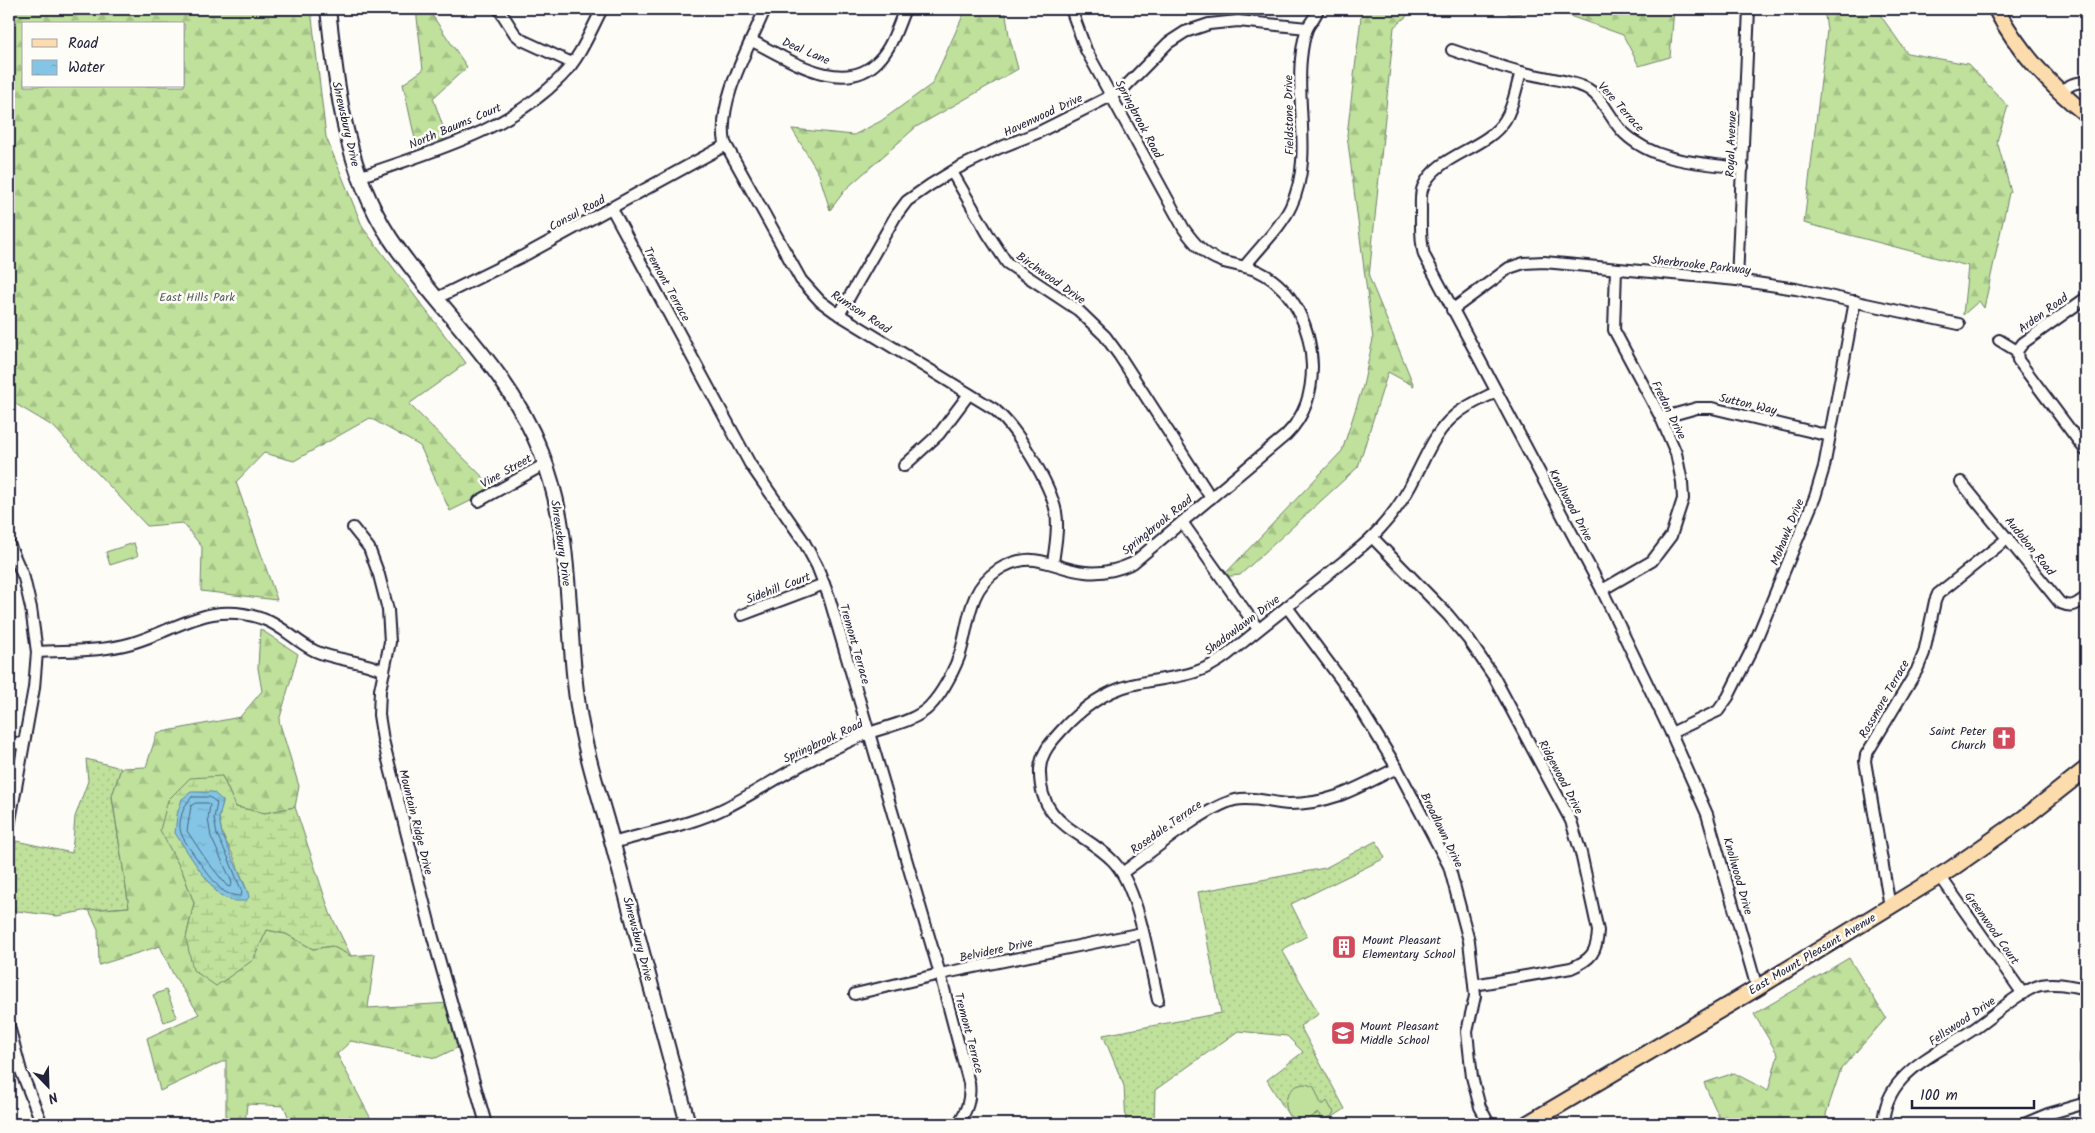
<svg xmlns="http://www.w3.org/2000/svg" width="2095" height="1133" viewBox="0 0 2095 1133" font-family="Kalam,sans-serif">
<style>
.grass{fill:url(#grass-dots);stroke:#70826b}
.forest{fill:url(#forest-firs);stroke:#70826b;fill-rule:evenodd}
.wetland{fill:url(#wetland-marsh);stroke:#70826b;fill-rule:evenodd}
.garden{fill:#bfe19b;stroke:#70826b}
.water{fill:url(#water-ripples);stroke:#5d84a1}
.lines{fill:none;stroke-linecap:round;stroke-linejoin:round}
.shore{stroke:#49637f;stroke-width:1}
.minor-casing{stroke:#22223b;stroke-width:14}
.secondary-casing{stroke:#22223b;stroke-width:18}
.primary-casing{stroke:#22223b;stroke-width:19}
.minor{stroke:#fdfcf7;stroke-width:10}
.secondary{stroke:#fdfcf7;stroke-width:14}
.primary{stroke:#fcdcac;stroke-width:15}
.labels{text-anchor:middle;stroke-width:5;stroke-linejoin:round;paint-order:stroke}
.street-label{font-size:12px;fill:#22223b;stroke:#fdfcf7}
.park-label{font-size:12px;fill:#515b58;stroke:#fdfcf7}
.poi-label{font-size:12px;fill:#22223b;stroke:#fdfcf7;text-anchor:start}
</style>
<defs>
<pattern id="grass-dots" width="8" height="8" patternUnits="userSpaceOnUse" patternTransform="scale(1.25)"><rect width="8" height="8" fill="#bfe19b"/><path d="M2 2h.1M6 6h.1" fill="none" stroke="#a4c186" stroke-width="1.8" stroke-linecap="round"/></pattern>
<pattern id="forest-firs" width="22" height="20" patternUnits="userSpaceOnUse" patternTransform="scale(1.25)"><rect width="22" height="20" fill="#bfe19b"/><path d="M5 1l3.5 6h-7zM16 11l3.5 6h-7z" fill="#a4c186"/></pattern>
<pattern id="wetland-marsh" width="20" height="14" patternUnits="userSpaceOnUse" patternTransform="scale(1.25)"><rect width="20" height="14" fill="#bfe19b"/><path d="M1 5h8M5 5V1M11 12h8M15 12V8" fill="none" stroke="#a4c186"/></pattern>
<pattern id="water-ripples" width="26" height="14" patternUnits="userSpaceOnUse" patternTransform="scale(1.25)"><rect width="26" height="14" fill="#84c5e5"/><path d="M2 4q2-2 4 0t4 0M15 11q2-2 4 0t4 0" fill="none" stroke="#72a9c5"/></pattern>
</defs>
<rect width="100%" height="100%" fill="#fdfcf7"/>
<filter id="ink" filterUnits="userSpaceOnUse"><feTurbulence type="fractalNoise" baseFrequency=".02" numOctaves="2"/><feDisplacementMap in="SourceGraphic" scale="10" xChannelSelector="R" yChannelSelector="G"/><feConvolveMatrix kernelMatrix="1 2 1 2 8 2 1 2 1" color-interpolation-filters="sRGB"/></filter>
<g filter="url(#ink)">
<g class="grass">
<path d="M86 759 121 768 112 797 129 907 89 910 57 916 9 910V892L16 841 72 853 75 817 88 781Z"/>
<path d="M1376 841 1385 858 1291 904 1307 936 1282 950 1319 1014 1300 1026 1345 1109 1328 1120 1289 1116 1267 1080 1303 1052 1287 1036 1238 1031 1155 1090 1154 1124H1126L1124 1086 1103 1035 1221 1013 1198 892 1325 868Z"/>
</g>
<g class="forest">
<path d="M9 9H311L326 137 363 228 466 363 409 404 495 489 450 511 420 446 370 418 294 461 264 453 236 482 277 600 201 591 202 547 183 523 147 526 54 427 9 400ZM24 24H184V86H24Z"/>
<path d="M416 9H428L467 67 433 98 447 138 417 148 403 84 423 70Z"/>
<path d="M966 9H1005L1009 35 1018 69 916 127 846 189 830 210 819 174 792 129 854 135 881 121 932 84Z"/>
<path d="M1362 9H1415L1394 27 1369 277 1414 386 1388 372 1358 467 1240 575 1222 577 1342 451 1363 386 1373 339 1347 135Z"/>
<path d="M1501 9H1543L1511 15Z"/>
<path d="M1550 9H1674L1670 57 1639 66 1623 35Z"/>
<path d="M1824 9H1876L1907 53 1968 64 2008 106 1997 141 2011 192 2009 193 1984 308 1979 301 1963 315 1968 266 1804 223 1827 30Z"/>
<path d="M2079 9H2086V26H2083Z"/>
<path d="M260 629 298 654 279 721 299 786 295 807 265 813 236 807 222 776 168 800 183 873 194 903 186 938 253 960 267 930 286 934 313 949 332 946 351 956 375 954 368 1008 450 1003 461 1046 436 1058 351 1041 337 1054 370 1117 369 1124H291L284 1106 247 1104 245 1124H226V1060L160 1091 147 1038 199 1014 173 974 160 946 99 965 98 929 89 910 129 907 112 796 121 768 146 767 157 733 240 717 262 691 258 668Z"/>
<path d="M1849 958 1886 1018 1841 1069 1826 1114 1827 1124H1722L1704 1083 1734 1073 1768 1091 1778 1055 1754 1014Z"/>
</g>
<path class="wetland" d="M222 776 236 807 265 813 295 807 330 913 351 956 332 946 313 949 286 934 267 930 253 960 216 986 193 970 186 938 194 903 183 873 160 830 168 800 190 778ZM182 799 223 801 219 818 222 834 233 855 248 893Z"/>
<g class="garden">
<path d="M134 543 138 556 110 565 106 552Z"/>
<path d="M166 990 177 1017 164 1022 153 995Z"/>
<path d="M1306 1084 1314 1087 1321 1104H1324L1327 1101 1332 1110 1334 1111 1332 1116 1320 1121 1321 1115 1318 1113 1302 1123C1278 1118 1282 1084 1306 1084Z"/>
</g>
<path class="water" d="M191 792H213L223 801 219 818 222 834 248 893 249 897 246 901H235L220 896 198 868 175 833 177 815 182 799Z"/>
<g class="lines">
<g class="shore">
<path d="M192 797H210L217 803 214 818 217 835 228 857 242 892 241 896C235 896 227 894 222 890 214 883 184 843 181 833 177 822 184 804 192 797Z"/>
<path d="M196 803H208L210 805 208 819 211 837 231 880 232 884 230 887 227 886 207 861 187 831 191 806Z"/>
</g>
<defs>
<g id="minor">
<path d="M499 9 515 34 522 40 572 63"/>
<path d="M765 9C749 48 717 100 725 143L801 280 820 301 835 312 994 409C1017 428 1050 483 1056 512 1059 529 1055 546 1053 563"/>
<path d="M752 41C787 58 844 98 879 60 892 47 898 25 905 9"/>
<path d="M1452 50C1475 58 1498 66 1521 72 1540 77 1567 80 1584 87 1603 95 1610 120 1624 133 1655 163 1703 163 1743 168"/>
<path d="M1521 72C1516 87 1514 106 1505 120 1486 150 1437 154 1423 187 1420 193 1421 203 1421 210 1421 226 1420 240 1424 255L1602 590 1671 733 1707 814 1757 988"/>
<path d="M2059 91 2073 84 2086 81"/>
<path d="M952 172 988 234 1007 263 1078 310 1105 336 1119 355 1211 498"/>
<path d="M359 177C429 152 508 132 561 77 580 58 590 32 602 9"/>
<path d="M612 209 750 464 803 540 817 566 829 597 940 974 969 1083C971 1100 967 1110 958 1124"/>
<path d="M1245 266C1259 248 1282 226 1291 206 1313 160 1296 107 1301 59 1302 49 1304 37 1307 29 1310 22 1316 17 1318 9"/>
<path d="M1737 280 1749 9"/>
<path d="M437 298 525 255 726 145"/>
<path d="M1452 310 1509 268 1524 263 1544 262 1737 280 1796 289 1959 324"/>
<path d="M839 315 895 217 907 201 930 185 958 168 999 148 1037 133 1109 97 1124 88 1168 43 1185 32 1209 24 1238 21 1307 28"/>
<path d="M1999 340 2017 351"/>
<path d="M2017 351 2018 360 2086 451"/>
<path d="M2017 351 2023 343 2086 298"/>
<path d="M1661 418 1697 408H1712L1830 436"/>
<path d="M904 466 939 434 969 394"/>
<path d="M1961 482 2060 603C2072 608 2076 605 2086 597"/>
<path d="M479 501 545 464"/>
<path d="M1182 522 1258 629"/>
<path d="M353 528 369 548 379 575 388 610 390 642 380 690 379 715 383 740 432 934 486 1124"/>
<path d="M1372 537 1448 615 1468 639 1494 677 1571 821 1581 853 1598 931C1597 952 1591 960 1571 968L1474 985"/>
<path d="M9 544 24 578 31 608 37 652 34 688 9 826"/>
<path d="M1602 590 1652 561 1671 536 1683 499 1682 482 1676 453 1661 418 1614 330 1616 269"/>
<path d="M1287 607 1351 693 1397 768 1449 866 1469 941 1474 985 1475 996 1467 1032 1472 1077 1480 1107 1489 1124"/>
<path d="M742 615 824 584"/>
<path d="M37 652C68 650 101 652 132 643 180 629 209 600 263 619 282 625 296 642 315 651 337 661 362 660 384 671"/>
<path d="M1671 733 1718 711 1728 697 1753 647 1815 497 1824 467 1855 301"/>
<path d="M9 741 23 745"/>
<path d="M613 843C649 832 691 825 725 808 761 790 794 766 831 750 843 744 856 738 869 733 888 726 916 721 930 706 943 692 952 674 959 657 970 625 966 591 998 570 1034 547 1052 569 1085 572 1102 574 1118 570 1133 563L1286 435C1305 416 1312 394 1312 366 1311 328 1294 288 1258 271 1246 266 1233 265 1221 261 1204 255 1194 243 1184 229L1086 50 1071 9"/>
<path d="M1122 873C1149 854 1205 807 1235 800 1252 796 1272 803 1289 804 1333 804 1358 787 1397 768"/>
<path d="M1940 876 2023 994"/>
<path d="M1890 907 1865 761 1866 755 1917 670 1924 653 1935 601 1938 594 2008 538"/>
<path d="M855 994 940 974 1142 933"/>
<path d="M1158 1000C1149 962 1139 888 1113 861 1083 830 1038 826 1040 769 1041 753 1051 742 1061 731 1080 710 1103 692 1131 685 1166 676 1195 680 1227 655 1261 628 1294 601 1328 574 1342 562 1359 550 1372 537 1390 519 1405 498 1416 475 1427 454 1435 432 1454 416 1466 405 1482 399 1496 392"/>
<path d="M9 1026 21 1071 42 1124"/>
<path d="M2086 1055V1061"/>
<path d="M1883 1124C1884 1107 1890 1092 1902 1079 1920 1059 1948 1046 1971 1031 1990 1019 2020 990 2041 985 2057 982 2071 986 2086 989"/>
<path d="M2024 1124 2048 1114 2086 1103"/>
</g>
<path id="secondary" d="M328 9C337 89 345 169 390 238 441 314 506 364 541 452 576 539 564 634 581 724 589 768 604 809 615 852 639 943 664 1033 688 1124"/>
<g id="primary">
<path d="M1996 9C2017 49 2051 87 2086 114"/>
<path d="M1527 1124 1757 988 1951 869 2024 818 2086 769"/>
</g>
</defs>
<use href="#minor" class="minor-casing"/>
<use href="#secondary" class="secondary-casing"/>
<use href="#primary" class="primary-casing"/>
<use href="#minor" class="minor"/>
<use href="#secondary" class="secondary"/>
<use href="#primary" class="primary"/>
</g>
</g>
<defs>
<symbol id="church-square" viewBox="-11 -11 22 22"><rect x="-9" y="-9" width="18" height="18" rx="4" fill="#d1495b" stroke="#fdfcf7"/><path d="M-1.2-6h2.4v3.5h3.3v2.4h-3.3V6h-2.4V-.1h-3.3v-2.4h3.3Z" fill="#fff"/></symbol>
<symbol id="building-square" viewBox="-11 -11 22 22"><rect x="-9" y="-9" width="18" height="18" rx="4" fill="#d1495b" stroke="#fdfcf7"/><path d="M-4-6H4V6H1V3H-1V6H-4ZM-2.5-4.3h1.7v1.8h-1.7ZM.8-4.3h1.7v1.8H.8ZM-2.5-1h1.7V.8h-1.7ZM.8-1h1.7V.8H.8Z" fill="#fff"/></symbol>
<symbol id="school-square" viewBox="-11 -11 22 22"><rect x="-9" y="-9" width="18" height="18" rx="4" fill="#d1495b" stroke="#fdfcf7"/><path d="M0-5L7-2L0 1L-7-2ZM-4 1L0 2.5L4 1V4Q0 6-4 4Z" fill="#fff"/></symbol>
</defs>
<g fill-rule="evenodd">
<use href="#church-square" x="1990" y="724" width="28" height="28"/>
<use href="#building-square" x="1330" y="933" width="28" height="28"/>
<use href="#school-square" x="1329" y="1019" width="28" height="28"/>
</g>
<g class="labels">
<g class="street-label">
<text transform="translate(806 51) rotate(23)" y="4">Deal Lane</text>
<text transform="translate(1621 107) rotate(48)" y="4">Vere Terrace</text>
<text transform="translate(1043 115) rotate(-25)" y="4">Havenwood Drive</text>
<text transform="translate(1289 115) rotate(-91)" y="4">Fieldstone Drive</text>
<text transform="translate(1139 119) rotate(62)" y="4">Springbrook Road</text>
<text transform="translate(346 124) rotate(77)" y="4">Shrewsbury Drive</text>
<text transform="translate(455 126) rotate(-23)" y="4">North Baums Court</text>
<text transform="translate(1731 144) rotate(-88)" y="4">Royal Avenue</text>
<text transform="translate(577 213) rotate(-28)" y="4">Consul Road</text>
<text transform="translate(1701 265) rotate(6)" y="4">Sherbrooke Parkway</text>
<text transform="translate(1051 278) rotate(35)" y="4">Birchwood Drive</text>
<text transform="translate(667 284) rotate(61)" y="4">Tremont Terrace</text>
<text transform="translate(861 312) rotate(33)" y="4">Rumson Road</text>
<text transform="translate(2043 313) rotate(-36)" y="4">Arden Road</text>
<text transform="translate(1748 404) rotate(13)" y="4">Sutton Way</text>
<text transform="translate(1669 410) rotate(64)" y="4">Fredon Drive</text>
<text transform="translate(506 471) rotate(-29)" y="4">Vine Street</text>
<text transform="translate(1571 505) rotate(62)" y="4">Knollwood Drive</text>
<text transform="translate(1157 525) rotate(-39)" y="4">Springbrook Road</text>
<text transform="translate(1787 532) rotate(-68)" y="4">Mohawk Drive</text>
<text transform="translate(561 543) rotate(82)" y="4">Shrewsbury Drive</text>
<text transform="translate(2030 546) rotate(51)" y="4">Audobon Road</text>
<text transform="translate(778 588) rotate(-21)" y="4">Sidehill Court</text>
<text transform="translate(1242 625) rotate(-37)" y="4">Shadowlawn Drive</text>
<text transform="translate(855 644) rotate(74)" y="4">Tremont Terrace</text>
<text transform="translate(1884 699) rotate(-60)" y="4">Rossmore Terrace</text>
<text transform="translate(823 741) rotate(-25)" y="4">Springbrook Road</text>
<text transform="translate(1561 777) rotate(62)" y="4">Ridgewood Drive</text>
<text transform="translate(416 822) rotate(76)" y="4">Mountain Ridge Drive</text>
<text transform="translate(1166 827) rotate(-35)" y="4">Rosedale Terrace</text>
<text transform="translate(1442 830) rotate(64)" y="4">Broadlawn Drive</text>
<text transform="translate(1738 876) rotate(74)" y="4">Knollwood Drive</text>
<text transform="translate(1992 928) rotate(55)" y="4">Greenwood Court</text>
<text transform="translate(638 939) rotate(75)" y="4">Shrewsbury Drive</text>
<text transform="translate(996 950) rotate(-12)" y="4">Belvidere Drive</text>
<text transform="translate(1812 954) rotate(-31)" y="4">East Mount Pleasant Avenue</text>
<text transform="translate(1962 1021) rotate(-34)" y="4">Fellswood Drive</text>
<text transform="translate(969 1033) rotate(75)" y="4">Tremont Terrace</text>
</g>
<g class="park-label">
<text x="197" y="301">East Hills Park</text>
</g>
<g class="poi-label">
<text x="1986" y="735" text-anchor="end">Saint Peter<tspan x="1986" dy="14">Church</tspan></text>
<text x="1362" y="944">Mount Pleasant<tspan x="1362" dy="14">Elementary School</tspan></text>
<text x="1360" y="1030">Mount Pleasant<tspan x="1360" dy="14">Middle School</tspan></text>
</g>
</g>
<rect width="2095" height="1133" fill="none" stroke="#fdfcf7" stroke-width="30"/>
<rect x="15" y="15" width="2065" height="1103" fill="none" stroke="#22223b" stroke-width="2" filter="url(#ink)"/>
<rect x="22" y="22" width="162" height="65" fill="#fdfcf7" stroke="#a5a5ac"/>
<rect x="32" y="39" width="25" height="8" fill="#fcdcac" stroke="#a5a5ac"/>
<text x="68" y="48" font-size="15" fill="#22223b">Road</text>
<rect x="32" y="60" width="25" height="15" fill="url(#water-ripples)" stroke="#a5a5ac"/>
<text x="68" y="72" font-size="15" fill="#22223b">Water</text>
<g transform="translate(48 1086) rotate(157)" stroke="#fdfcf7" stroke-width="4" paint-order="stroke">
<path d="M0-4L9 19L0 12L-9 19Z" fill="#22223b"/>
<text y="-8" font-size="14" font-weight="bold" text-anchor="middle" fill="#22223b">N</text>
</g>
<path d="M1912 1100v8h122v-8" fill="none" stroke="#22223b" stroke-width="2.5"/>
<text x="1920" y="1100" font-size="15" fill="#22223b" stroke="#fdfcf7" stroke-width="4" paint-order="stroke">100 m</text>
</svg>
